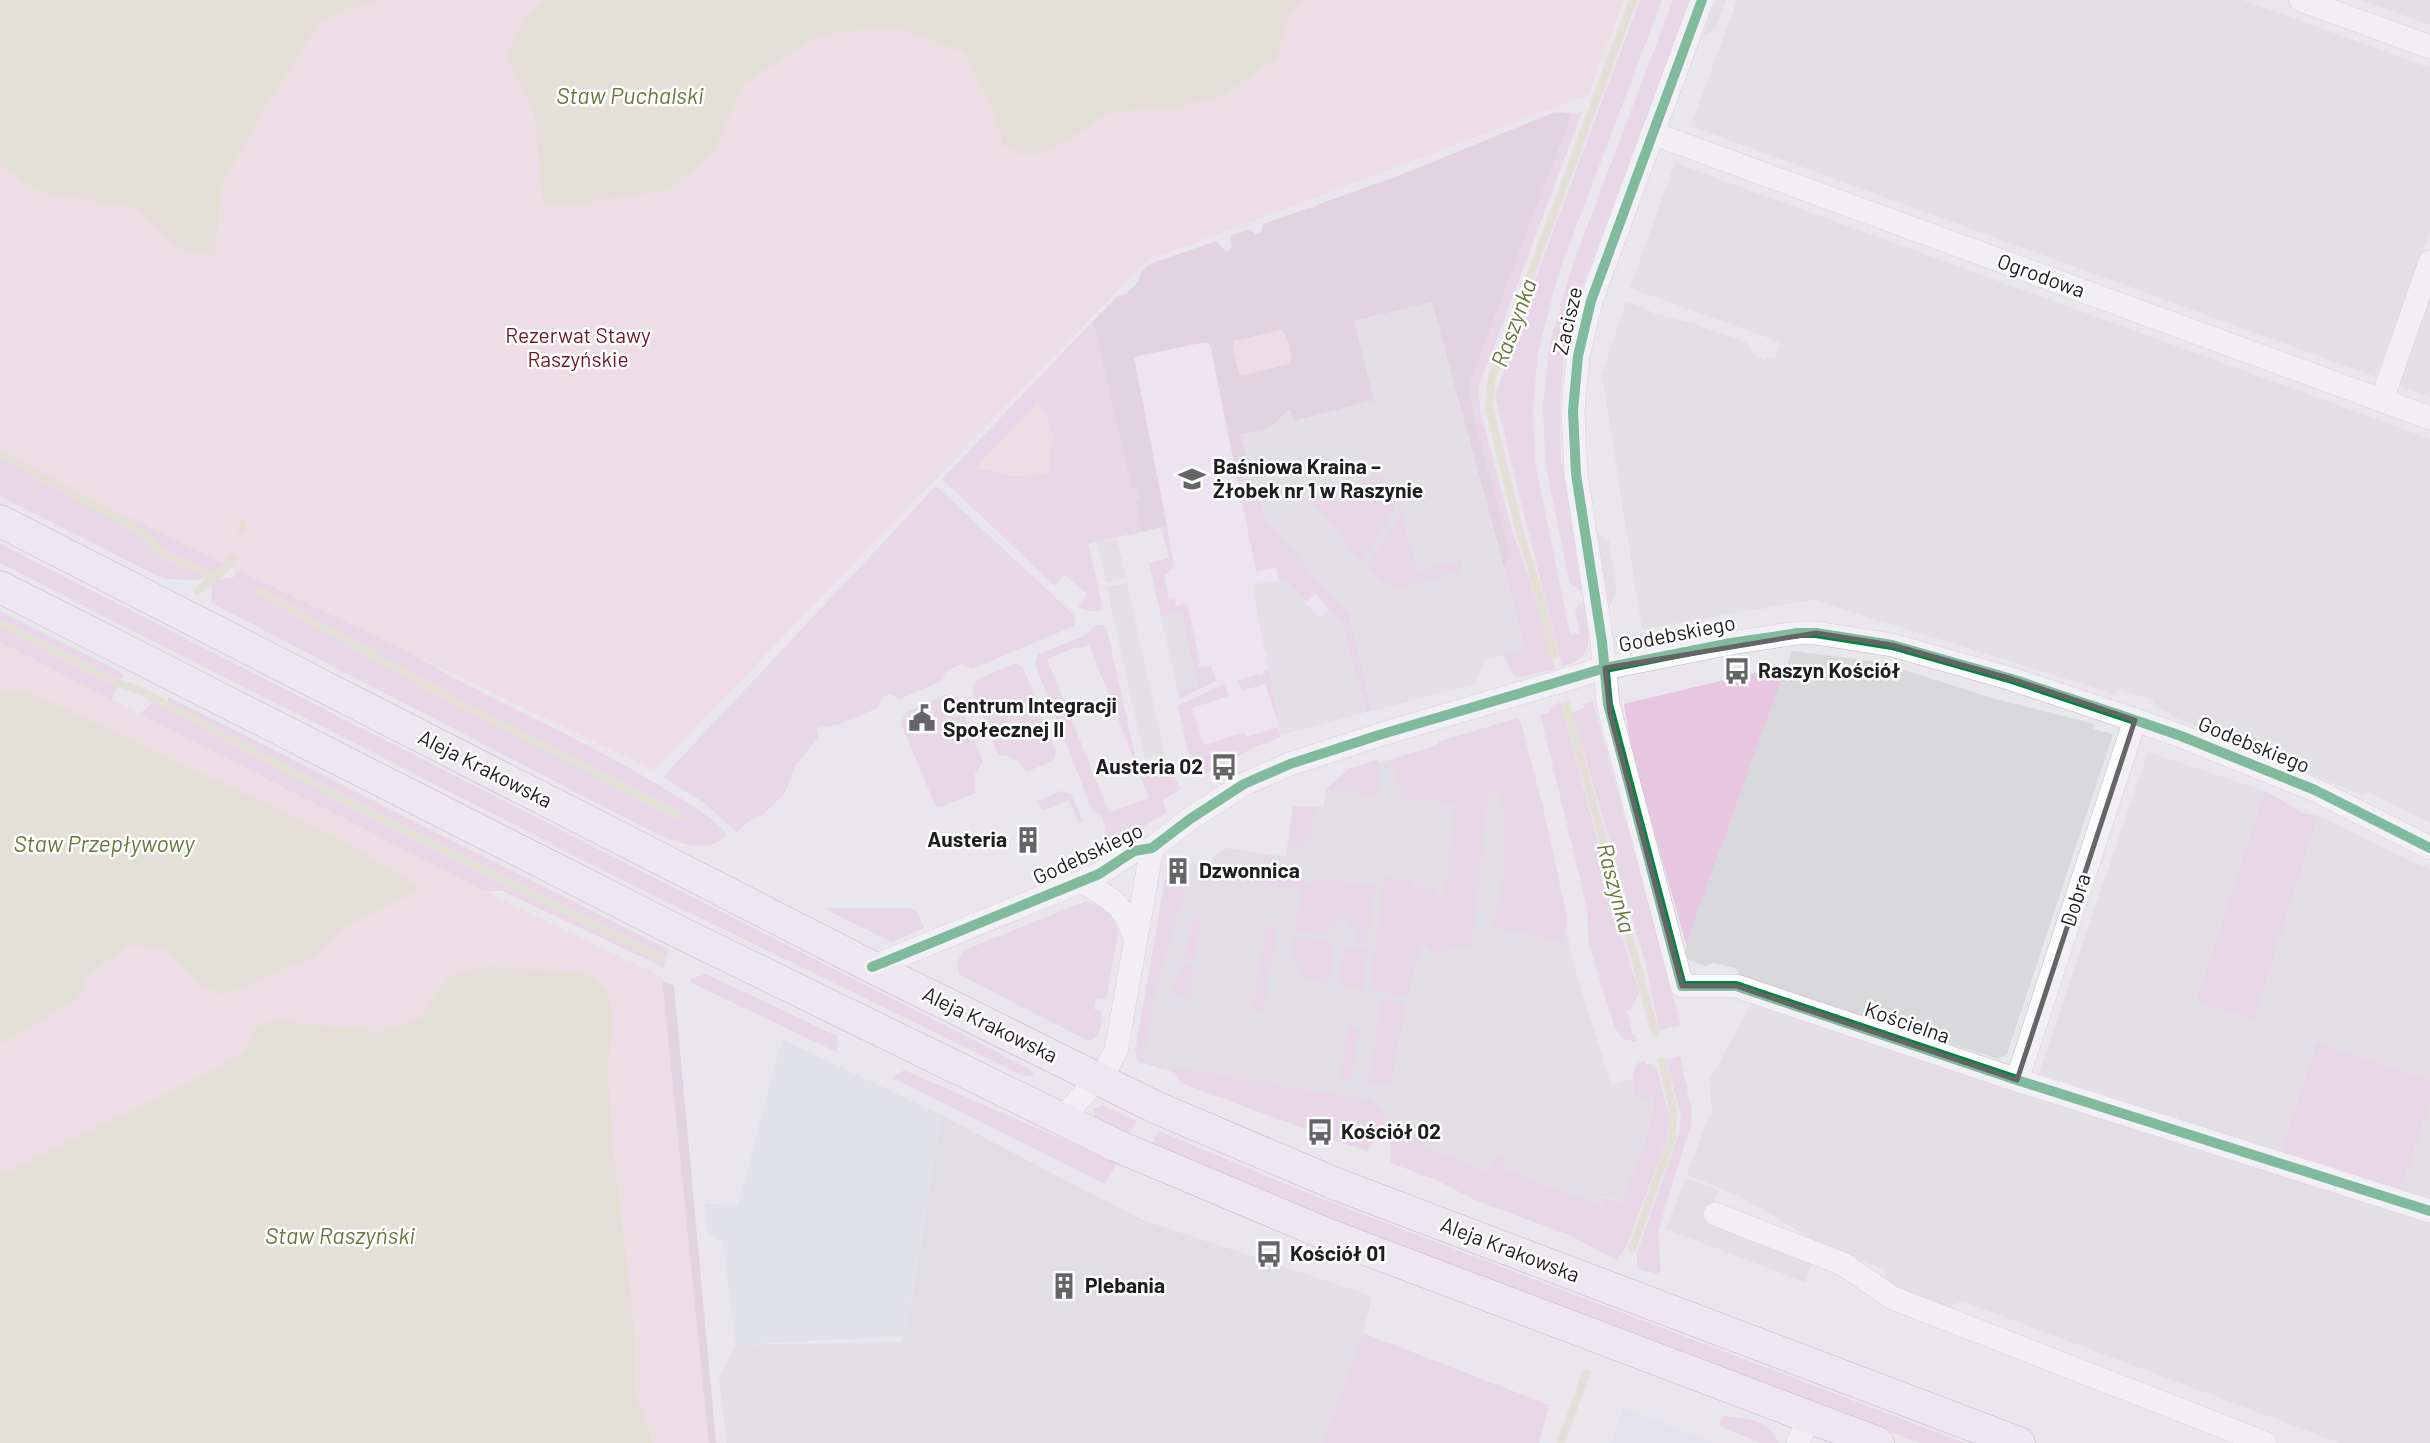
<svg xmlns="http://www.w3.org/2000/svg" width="2430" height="1443" viewBox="0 0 2430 1443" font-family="Barlow,sans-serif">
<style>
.residential{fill:#d9d8db}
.commercial{fill:#dedfed}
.industrial{fill:#d7dee1}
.education{fill:#f0e2f5}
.religious{fill:#d9d8da}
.grass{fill:#e6c7df;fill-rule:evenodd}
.forest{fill:#d8becd}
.park{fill:#efd4da}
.parking{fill:#dad8db}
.water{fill:#dcdcbc}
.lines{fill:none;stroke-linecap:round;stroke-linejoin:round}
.stream{stroke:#dcdcbc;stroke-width:8}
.minor-casing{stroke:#bcbbbe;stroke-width:24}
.secondary-casing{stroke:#918095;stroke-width:33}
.minor{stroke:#fcfbfc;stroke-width:23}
.secondary{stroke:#f1eaf3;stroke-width:32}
.cycleway-casing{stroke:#fff;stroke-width:15}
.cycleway{stroke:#00873e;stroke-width:10}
.marked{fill:none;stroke:#656466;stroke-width:5;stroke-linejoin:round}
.labels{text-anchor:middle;stroke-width:5;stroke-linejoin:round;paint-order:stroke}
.street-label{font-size:21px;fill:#1e1e1e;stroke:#fff}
.park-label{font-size:21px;fill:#731521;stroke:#fff}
.poi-label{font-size:21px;font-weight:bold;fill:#1e1e1e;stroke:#fff;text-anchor:start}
.water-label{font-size:23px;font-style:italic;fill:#68793e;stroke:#fff}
</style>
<rect width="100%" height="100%" fill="#e9e6ec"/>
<g class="residential">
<path d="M1737 0H2243L2430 68V230L2376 377 1691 126Z"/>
<path d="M2361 0H2430V25Z"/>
<path d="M1675 163 2430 439V823L2369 792 2362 795 2171 716 2169 712 2153 707 2154 700 2116 689 2115 694 1814 600 1642 629 1602 375 1626 302 1645 308 1655 314 1695 324 1747 343 1754 355 1765 360 1767 356 1775 359 1780 342 1630 288Z"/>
<path d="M2430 290V397L2395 384Z"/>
<path d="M1432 302 1525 649 1484 660 1475 684 1372 711 1350 616 1267 521 1240 435 1271 427 1291 409 1294 421 1354 321Z"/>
<path d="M1792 651 1879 662 1995 699 2094 724 2093 729 2113 734 2007 1054 1998 1059 1764 985 1743 978 1735 968 1714 963 1705 966 1686 958V944Z"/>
<path d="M2148 752 2265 791 2197 1002 2254 1020 2318 816 2430 870V1080L2317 1044 2281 1151 2039 1073Z"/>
<path d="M1753 1001 2430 1219V1443H2340L1962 1301 1945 1309 1889 1287 1885 1270 1821 1245 1742 1197 1687 1175 1708 1118 1713 1116 1709 1081Z"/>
<path d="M2430 1102V1199L2401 1189Z"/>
<path d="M902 1342 900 1443H727L719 1378 736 1345Z"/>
</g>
<path class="commercial" d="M1623 1408 1714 1443H1611Z"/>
<path class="industrial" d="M782 1039 941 1115 905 1336 736 1345 723 1242 707 1232 705 1204 738 1205Z"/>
<path class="education" d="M1319 204 1432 302 1354 321 1374 400 1294 421 1290 409 1271 427 1240 435 1267 521 1350 616 1372 711 1193 757 1178 691 1198 686 1181 613 1161 617 1149 563 1169 558 1161 528 1142 532 1140 500 1137 489 1132 490 1093 321 1118 296 1126 294 1139 281 1141 272 1148 265 1216 241 1226 252 1232 247 1230 236 1249 229 1256 234 1261 232 1262 224 1309 208 1313 209Z"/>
<g class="religious">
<path d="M1513 723 1562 942 1566 930 1577 977 1611 1085 1632 1079 1427 1154 1297 1103 1163 1069 1137 1060 1135 1052 1169 860 1208 865 1216 854 1227 848 1286 857 1293 806 1323 807 1326 790 1334 791 1353 771Z"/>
<path d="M941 1115 1140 1219 1372 1296 1363 1333 1322 1443H900L902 1342 910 1310Z"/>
</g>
<g class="grass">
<path d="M1640 0H1662L1559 272 1538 352 1533 409 1535 462 1570 635 1580 633 1575 610 1579 604 1584 602C1586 617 1595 645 1581 657 1576 663 1569 663 1562 667L1495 397 1518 325Z"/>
<path d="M1673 0H1690L1583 285 1564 356 1560 405 1561 457 1582 591 1570 584 1545 461 1543 407 1550 342 1573 264Z"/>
<path d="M1582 112 1479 386 1480 410 1512 531 1538 604 1555 669 1517 678 1509 668 1504 654 1525 649 1504 568 1510 552 1474 417 1470 392 1472 375 1572 114Z"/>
<path d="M1093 321 1132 490 1137 489 1140 501 1135 502 1142 532 1088 543 1103 610C1094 612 1084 612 1078 606L1087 594 1065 575 1055 586 942 479ZM1053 433 1048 460 1049 468C1033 475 1021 479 1003 474 997 472 993 469 986 468Z"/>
<path d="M0 422 227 559 220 569 199 580 164 579 0 496Z"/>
<path d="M1251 470 1267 521 1350 616 1372 711 1366 712 1343 627 1316 594 1306 602 1285 579 1279 580 1276 567 1256 571 1236 473Z"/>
<path d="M1384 473 1394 510 1362 561 1306 495Z"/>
<path d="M936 486 1073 614 1076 621 1074 626 972 669 961 664 946 671 942 681 900 699 890 694 883 697 878 708 839 724 817 728 819 737 795 766 785 793 764 814 747 822 737 832 703 802 663 777Z"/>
<path d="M1401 514 1418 571 1460 560 1462 567 1457 572C1422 581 1394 600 1367 567Z"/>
<path d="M1167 526 1174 567 1164 576 1169 600 1175 599 1176 606 1187 603 1200 664 1198 665V668L1211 666 1216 681 1180 698 1178 691 1198 686 1181 613 1161 617 1149 563 1169 558 1161 528Z"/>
<path d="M0 544 1028 1068 1033 1072V1075L1026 1077 629 883 0 563Z"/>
<path d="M240 554C321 603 402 650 485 694 545 725 606 752 663 788 686 801 710 815 727 834 708 856 677 842 655 833L211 603 212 581 234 577Z"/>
<path d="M0 611 124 674 111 700 0 642Z"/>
<path d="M1096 625H1103L1107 630 1137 764 1156 776 1174 777 1181 789 1163 800 1166 813 1131 834 1114 848 1104 830 1106 829 1101 815 1092 810 1035 664 1038 654 1084 636ZM1089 645 1149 798 1111 812H1109L1047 659 1076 647 1077 649Z"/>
<path d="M1015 663 1024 669 1056 752 1053 761 1026 772C1020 760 1011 755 998 755L972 691 976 680Z"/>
<path d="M1787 665 1686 944 1633 756 1624 704Z"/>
<path d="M1269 669 1279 720H1277L1265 684 1242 691 1238 680 1257 674 1258 676 1264 674 1263 671Z"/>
<path d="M1224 684 1229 696 1192 708 1204 745 1244 732 1246 737 1278 727 1281 737 1257 746 1202 776 1190 760 1178 706Z"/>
<path d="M947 694 958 698 983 762 974 776 976 793 941 807 935 805 901 723 906 712Z"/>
<path d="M169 697 669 950 663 967 502 891H485L139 714 153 703 167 702Z"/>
<path d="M1593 701 1681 1025 1659 1030 1646 965 1572 712 1584 708 1583 704Z"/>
<path d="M1561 702 1631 969 1640 991 1630 1010 1627 1011 1633 1035H1636L1637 1042 1623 1039 1615 1028 1589 945 1587 912 1582 886 1540 714 1549 713 1553 705Z"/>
<path d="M1517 718 1521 723 1543 807 1567 917 1566 930 1562 942 1491 927C1506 899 1508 820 1499 791L1488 794 1475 924 1471 942 1467 946 1452 947 1439 955 1425 945 1417 958 1408 997 1369 990 1384 877 1413 880 1412 885 1438 888 1437 898H1444L1455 804 1402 798 1392 759 1438 745V742Z"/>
<path d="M1377 760 1379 763 1380 796 1325 790 1350 768Z"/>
<path d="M1061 791 1071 794 1083 821 1079 823 1069 800 1042 811 1038 801Z"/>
<path d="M2265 791 2303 813 2318 816 2254 1020 2196 1002Z"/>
<path d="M1293 806 1315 807 1311 838 1300 850 1287 849Z"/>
<path d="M1263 855 1273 864 1276 878 1315 883 1316 879 1376 885 1368 944 1356 942 1357 934 1354 933V927L1349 925 1348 919 1342 917 1338 919 1336 924 1332 923 1331 929H1327L1325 936 1295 931 1302 891 1267 885 1261 872Z"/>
<path d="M1165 880 1187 884 1155 995 1143 1060 1163 1065V1069L1140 1062 1135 1052Z"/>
<path d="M1086 901C1103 906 1115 915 1118 933L1107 996 1103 999 1096 998 1094 1009 1101 1011C1103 1022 1101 1038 1089 1041L960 975 957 963 962 952 967 949Z"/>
<path d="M823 908H911L917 911 924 928 890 943 888 940Z"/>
<path d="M1195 917 1202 918 1195 960 1183 958Z"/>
<path d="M1267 923 1274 924 1277 935 1263 1012 1252 1010Z"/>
<path d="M1294 936 1325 940 1334 948 1329 984 1306 980 1291 952Z"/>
<path d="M1355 946 1368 948 1363 990 1338 985 1344 950Z"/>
<path d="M1180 964 1194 967 1190 999 1171 996Z"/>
<path d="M706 974 837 1036 838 1053 690 982 692 978Z"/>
<path d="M1382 999 1406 1003 1391 1085 1387 1087 1368 1082Z"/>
<path d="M1349 1025 1360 1028 1351 1080 1339 1078Z"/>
<path d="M2317 1043 2430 1080V1102L2401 1189 2281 1151Z"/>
<path d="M1680 1057 1692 1111 1691 1124 1658 1231 1661 1270 1657 1274 1637 1268V1253L1679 1133 1681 1117 1666 1060Z"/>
<path d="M1644 1061 1646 1064H1651L1653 1068H1657L1669 1117 1667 1139 1626 1247 1616 1260 1569 1235 1475 1200 1436 1180 1391 1163 1390 1142 1394 1135 1412 1142 1417 1129 1422 1126 1427 1133 1422 1146 1487 1171 1493 1158 1497 1155 1505 1158 1504 1169 1622 1203 1654 1098H1635C1633 1084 1630 1076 1638 1063Z"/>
<path d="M1176 1067 1202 1072 1207 1069 1211 1074 1221 1076 1227 1072 1230 1077 1258 1082 1266 1079 1269 1084 1369 1099 1385 1114 1378 1135 1367 1151 1328 1138 1329 1132 1316 1128 1314 1132 1297 1126 1181 1083 1175 1073 1172 1072Z"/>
<path d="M904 1070 1117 1163 1105 1184 893 1078Z"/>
<path d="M1102 1105 1136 1121 1130 1134 1095 1119 1094 1109Z"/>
<path d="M1158 1131 1307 1193 1965 1443H1920L1378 1237 1151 1145Z"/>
<path d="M1363 1333 1549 1405 1539 1443H1322Z"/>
<path d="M1724 1416C1750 1420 1765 1417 1779 1443H1761L1719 1426Z"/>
</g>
<g class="forest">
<path d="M1555 112 1572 114 1472 376 1470 392 1474 417 1510 552 1504 568 1432 302 1354 321 1374 400 1294 421 1290 409 1271 427 1240 435 1251 470 1236 473 1210 344 1206 342 1138 356 1134 358 1167 526 1142 532 1135 502 1140 500 1137 489 1132 490 1093 321 1118 296 1126 294 1139 281 1141 272 1148 265 1216 241 1226 252 1232 247 1230 236 1249 229 1256 234 1261 232 1263 224 1309 208 1313 209 1319 204 1398 176Z"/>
<path d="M557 933 674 986 716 1443H684Z"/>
</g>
<g class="park">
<path d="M0 0H1624L1588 95 1146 261 654 770 0 456Z"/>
<path d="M1281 330C1289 336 1293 355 1290 364L1244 375 1239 374 1232 346 1234 341Z"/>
<path d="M1037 402 1044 410 1053 433 1047 473 1029 477 1002 473 993 469 974 470Z"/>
<path d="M0 642 501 899 662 977 709 1443H0Z"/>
</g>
<g class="parking">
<path d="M1716 0H1726L1716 27 1713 31 1703 35Z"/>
<path d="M1424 305 1437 353 1426 357 1423 362 1424 365 1376 377 1360 323Z"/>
<path d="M1310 502 1362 561 1331 588 1279 530Z"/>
<path d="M1597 533 1609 541 1617 592 1609 607Z"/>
<path d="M1116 537 1126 577 1106 582 1097 542Z"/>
<path d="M1285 579 1319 618 1329 610 1343 627 1366 712 1281 735 1266 655 1268 654 1265 652 1252 585Z"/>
<path d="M1127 583 1140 643 1166 760 1159 754 1145 758 1131 698 1107 587Z"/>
<path d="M1181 613 1198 687 1178 691 1161 617Z"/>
<path d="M1566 930 1577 977 1611 1085 1632 1079 1635 1098 1654 1097 1653 1113 1649 1132 1622 1203 1605 1196 1601 1206 1504 1169 1505 1158 1497 1155 1493 1158 1487 1171 1422 1146 1427 1133 1422 1126 1417 1129 1412 1142 1394 1135 1400 1118 1385 1114 1369 1099 1371 1084 1387 1087 1391 1085 1414 969 1417 958 1425 944 1439 955 1452 947 1467 946 1492 955 1499 938 1516 944 1512 958 1513 962 1524 961 1554 948 1562 942Z"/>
<path d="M1686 1178 1718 1190 1706 1222 1813 1262 1805 1282 1666 1229Z"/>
<path d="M1173 1251 1267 1290 1260 1308 1280 1312 1264 1392 1226 1384 1234 1333 1231 1323 1222 1313 1157 1292Z"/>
</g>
<g class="water">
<path d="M0 0H374V2L344 10 319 23 263 111 221 187 215 256 178 248 136 208 39 192 0 166Z"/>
<path d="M545 0H1304L1289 14 1277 58 1221 97 1171 108 1110 112 1079 133 1041 153 1020 154 1003 145 992 107 963 52 895 26 818 35 744 84 714 150 669 190 582 203H543L534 111 506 56 527 16Z"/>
<path d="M0 690 34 694 338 838 420 887 415 892 341 929 315 956 223 995 195 982 165 947 128 945 86 977 78 998 0 1044Z"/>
<path d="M487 966 585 973 606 988 613 1017 608 1067 612 1139 632 1305 635 1353V1395L649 1428 652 1443H0V1176L227 1063 245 1050 255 1028 273 1020 382 1032 420 1018 436 993 450 976Z"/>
</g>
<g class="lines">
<g class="stream">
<path d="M0 454 141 531 162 553 213 577"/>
<path d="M241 530 243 525"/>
<path d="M197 591 223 571 232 559"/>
<path d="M258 591 441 693 679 816"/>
<path d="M0 623 115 682 137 689 346 801 661 958"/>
<path d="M1554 655 1541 601 1519 529 1489 407 1491 381 1633 0"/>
<path d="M1566 704 1655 1032"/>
<path d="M1632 1249 1672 1138 1673 1110 1662 1061"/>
<path d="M1561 1443 1586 1373"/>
</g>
<defs>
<g id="minor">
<path d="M1702 0 1591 301 1578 356 1573 411 1576 474 1602 642 1608 704 1682 986H1736L2017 1080 2430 1211"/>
<path d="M2301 0 2430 47"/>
<path d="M1652 133 2430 418"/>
<path d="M2382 400 2430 262"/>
<path d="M1083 882C1111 898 1125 905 1135 939"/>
<path d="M872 967 1099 874 1134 851 1152 848 1190 819 1244 784 1290 764 1379 735 1605 668 1731 643 1798 633H1816L1892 645 2012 679 2135 720 2181 736 2315 790 2430 848"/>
<path d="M2017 1080 2135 720"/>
<path d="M1062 1119 1107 1067 1116 1051 1152 848"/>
<path d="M1715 1214 1843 1264 1893 1298 2265 1443"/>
<path d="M1798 1443 1809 1417"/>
</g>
<g id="secondary">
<path d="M0 521 872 967 1155 1107 1336 1184 2019 1443"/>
<path d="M0 587 683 934 1115 1145 1326 1234 1878 1443"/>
</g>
</defs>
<use href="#minor" class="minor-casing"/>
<use href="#secondary" class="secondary-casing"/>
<use href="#minor" class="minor"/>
<use href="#secondary" class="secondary"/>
<defs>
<g id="cycleway">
<path d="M1702 0 1591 301 1578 356 1573 411 1576 474 1602 642 1608 704 1682 986H1736L2017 1080 2430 1211"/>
<path d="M872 967 1099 874 1134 851 1152 848 1190 819 1244 784 1290 764 1379 735 1605 668 1731 643 1798 633H1816L1892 645 2012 679 2135 720 2181 736 2315 790 2430 848"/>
</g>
</defs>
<use href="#cycleway" class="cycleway-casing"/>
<use href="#cycleway" class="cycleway"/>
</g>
<path d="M0 0H2430V1443H0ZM1816 633 1892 645 2012 679 2135 720 2017 1080 1736 986H1682L1610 713 1605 668Z" fill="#e9e6ec" fill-opacity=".55" fill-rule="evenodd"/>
<path class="marked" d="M1816 633 1892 645 2012 679 2135 720 2017 1080 1736 986H1682L1610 713 1605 668Z"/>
<defs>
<symbol id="school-bare" viewBox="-9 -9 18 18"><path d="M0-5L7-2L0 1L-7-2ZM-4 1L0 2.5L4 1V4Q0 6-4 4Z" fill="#656466" stroke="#fff" stroke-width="2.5" paint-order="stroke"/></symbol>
<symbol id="bus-bare" viewBox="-9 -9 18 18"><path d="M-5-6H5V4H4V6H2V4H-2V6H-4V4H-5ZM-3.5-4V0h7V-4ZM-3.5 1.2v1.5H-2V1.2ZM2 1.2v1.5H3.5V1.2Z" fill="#656466" stroke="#fff" stroke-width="2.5" paint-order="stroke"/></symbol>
<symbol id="civic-bare" viewBox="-9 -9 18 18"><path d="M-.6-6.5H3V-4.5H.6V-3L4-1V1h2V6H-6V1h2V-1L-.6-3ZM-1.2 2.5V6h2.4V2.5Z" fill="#656466" stroke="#fff" stroke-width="2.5" paint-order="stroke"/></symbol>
<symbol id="building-bare" viewBox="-9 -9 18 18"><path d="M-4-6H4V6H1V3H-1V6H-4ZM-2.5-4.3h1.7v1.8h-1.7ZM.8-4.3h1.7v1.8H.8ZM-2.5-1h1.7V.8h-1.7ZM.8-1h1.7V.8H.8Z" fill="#656466" stroke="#fff" stroke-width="2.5" paint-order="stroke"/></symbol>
</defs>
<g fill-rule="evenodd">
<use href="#school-bare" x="1173" y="460" width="38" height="38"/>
<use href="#bus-bare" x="1718" y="652" width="38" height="38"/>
<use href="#civic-bare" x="903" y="699" width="38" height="38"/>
<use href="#bus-bare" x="1205" y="748" width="38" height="38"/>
<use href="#building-bare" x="1009" y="821" width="38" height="38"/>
<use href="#building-bare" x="1159" y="852" width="38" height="38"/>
<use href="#bus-bare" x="1301" y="1113" width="38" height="38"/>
<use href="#bus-bare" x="1250" y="1235" width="38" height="38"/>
<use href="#building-bare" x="1045" y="1267" width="38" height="38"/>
</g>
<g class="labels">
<g class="street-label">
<text transform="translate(2041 276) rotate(20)" y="7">Ogrodowa</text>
<text transform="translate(1568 321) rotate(-77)" y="7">Zacisze</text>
<text transform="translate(1677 634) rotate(-11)" y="7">Godebskiego</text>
<text transform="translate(2254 745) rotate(22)" y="7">Godebskiego</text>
<text transform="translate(485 769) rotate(27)" y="7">Aleja Krakowska</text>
<text transform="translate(1088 854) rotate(-25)" y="7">Godebskiego</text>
<text transform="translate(2076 900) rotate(-72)" y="7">Dobra</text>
<text transform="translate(1907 1023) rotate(19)" y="7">Kościelna</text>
<text transform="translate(990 1025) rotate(26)" y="7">Aleja Krakowska</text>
<text transform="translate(1510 1250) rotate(21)" y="7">Aleja Krakowska</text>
</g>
<g class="park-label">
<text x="578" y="343">Rezerwat Stawy<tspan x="578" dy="24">Raszyńskie</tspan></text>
</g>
<g class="poi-label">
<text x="1213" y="474">Baśniowa Kraina –<tspan x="1213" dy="24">Żłobek nr 1 w Raszynie</tspan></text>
<text x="1758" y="678">Raszyn Kościół</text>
<text x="943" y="713">Centrum Integracji<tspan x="943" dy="24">Społecznej II</tspan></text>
<text x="1203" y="774" text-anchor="end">Austeria 02</text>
<text x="1007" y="847" text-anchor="end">Austeria</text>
<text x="1199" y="878">Dzwonnica</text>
<text x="1341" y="1139">Kościół 02</text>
<text x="1290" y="1261">Kościół 01</text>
<text x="1085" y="1293">Plebania</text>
</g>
<g class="water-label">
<text x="630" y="104">Staw Puchalski</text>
<text transform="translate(1514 323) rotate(-70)" y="8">Raszynka</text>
<text x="104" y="852">Staw Przepływowy</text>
<text transform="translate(1616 888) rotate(75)" y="8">Raszynka</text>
<text x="340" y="1244">Staw Raszyński</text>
</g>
</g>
</svg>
